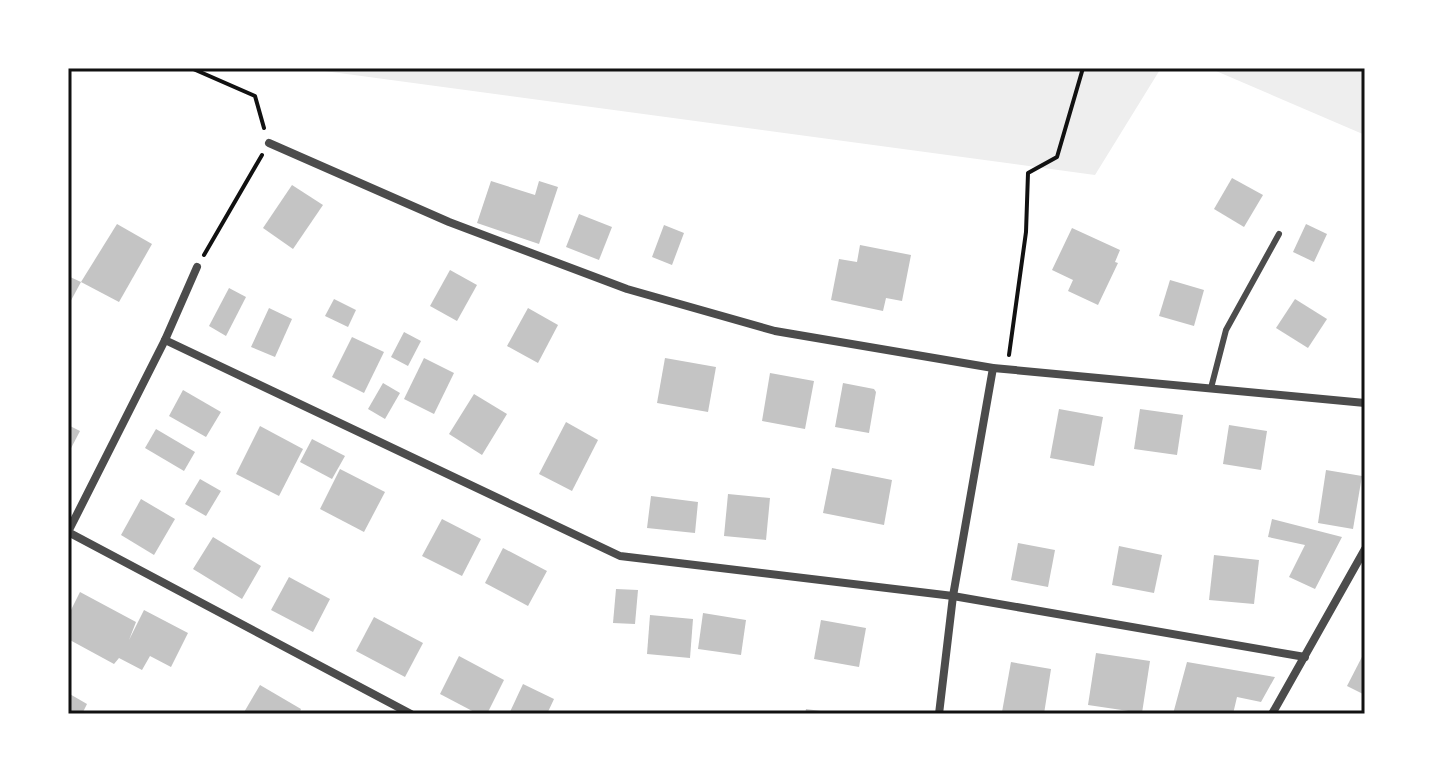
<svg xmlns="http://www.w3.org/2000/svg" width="1433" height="782" viewBox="0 0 1433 782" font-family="Bitter,serif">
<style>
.green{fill:#eee}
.building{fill:#c4c4c4}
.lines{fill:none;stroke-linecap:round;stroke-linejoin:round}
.path{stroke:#111;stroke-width:4}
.service{stroke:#4c4c4c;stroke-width:6}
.minor{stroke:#4c4c4c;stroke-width:8}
.neatline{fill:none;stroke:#111;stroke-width:3}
</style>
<rect width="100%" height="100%" fill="#fff"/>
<g class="green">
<path d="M302 68H1161L1095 175Z"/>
<path d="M1209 68H1365V135Z"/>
</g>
<g class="building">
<path d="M1232 178 1263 195 1244 227 1214 209Z"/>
<path d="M491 181 535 195 539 181 558 187 539 244 477 223Z"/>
<path d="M292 185 323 205 293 249 263 228Z"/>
<path d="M579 214 612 227 599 260 566 247Z"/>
<path d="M117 224 152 244 119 302 81 282Z"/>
<path d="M1306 224 1327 234 1314 262 1293 252Z"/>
<path d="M664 225 684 233 672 265 652 257Z"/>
<path d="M1072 228 1120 250 1115 262 1118 263 1098 305 1068 291 1073 280 1052 270Z"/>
<path d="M860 245 911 255 902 301 886 298 883 311 831 300 839 259 857 262Z"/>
<path d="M450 270 477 285 457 321 430 306Z"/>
<path d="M68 276 81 282 68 306Z"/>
<path d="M1170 280 1204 290 1194 326 1159 316Z"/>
<path d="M229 288 246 297 226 336 209 326Z"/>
<path d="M334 299 356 310 348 327 325 316Z"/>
<path d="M1295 299 1327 319 1308 348 1276 328Z"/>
<path d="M269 308 292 319 275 357 251 347Z"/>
<path d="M528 308 558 325 538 363 507 346Z"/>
<path d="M404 332 421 341 408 366 391 357Z"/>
<path d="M352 337 384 352 364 393 332 377Z"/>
<path d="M424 358 454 373 434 414 404 399Z"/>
<path d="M665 358 716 367 708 412 657 403Z"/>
<path d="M770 373 814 381 805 429 762 421Z"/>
<path d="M383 383 400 393 385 419 368 409Z"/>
<path d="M843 383 874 389 876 392 869 433 835 427Z"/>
<path d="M183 390 221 412 206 437 169 416Z"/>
<path d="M474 394 507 414 482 455 449 434Z"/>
<path d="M1059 409 1103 417 1094 466 1050 458Z"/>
<path d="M1140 409 1183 415 1177 455 1134 449Z"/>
<path d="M566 422 598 440 572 491 539 474Z"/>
<path d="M68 425 80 431 68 454Z"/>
<path d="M1229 425 1267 431 1261 470 1223 464Z"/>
<path d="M260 426 303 449 279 496 236 474Z"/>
<path d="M156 429 195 452 184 471 145 448Z"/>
<path d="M312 439 345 456 332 479 300 462Z"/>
<path d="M832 468 892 480 884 525 823 513Z"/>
<path d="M340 469 385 492 364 532 320 509Z"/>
<path d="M1326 470 1362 476 1353 529 1318 523Z"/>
<path d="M200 479 221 491 206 516 185 504Z"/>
<path d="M728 494 770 498 766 540 724 536Z"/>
<path d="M651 496 698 502 695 533 647 528Z"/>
<path d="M141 499 175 519 154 555 121 535Z"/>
<path d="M442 519 481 539 462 576 422 556Z"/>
<path d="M1272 519 1342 537 1315 589 1289 577 1305 545 1268 537Z"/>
<path d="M213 537 261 566 242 599 193 569Z"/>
<path d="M1018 543 1055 550 1048 587 1011 580Z"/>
<path d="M1119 546 1162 555 1154 593 1112 585Z"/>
<path d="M503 548 547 571 528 606 485 583Z"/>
<path d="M1214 555 1259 560 1254 604 1209 600Z"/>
<path d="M289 577 330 599 313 632 271 610Z"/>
<path d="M616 589 638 590 635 624 613 623Z"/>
<path d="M80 592 136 622 129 640 144 610 188 633 171 667 150 656 142 670 119 658 114 664 68 639V616Z"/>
<path d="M703 613 746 620 741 655 698 649Z"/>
<path d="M650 615 693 619 690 658 647 654Z"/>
<path d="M374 617 423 643 405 677 356 651Z"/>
<path d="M821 620 866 628 859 667 814 659Z"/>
<path d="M1365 651V695L1347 686Z"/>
<path d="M1096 653 1150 661 1142 713 1088 705Z"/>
<path d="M459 656 504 680 487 714H478L440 694Z"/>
<path d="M1011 662 1051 669 1044 714 1002 712Z"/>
<path d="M1187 662 1275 677 1261 702 1237 697 1233 714H1173Z"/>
<path d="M523 684 554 699 547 714H509Z"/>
<path d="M260 685 301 709 299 714H243Z"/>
<path d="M68 693 87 704 82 714H68Z"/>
<path d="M806 709 828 712V714H805Z"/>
</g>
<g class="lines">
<g class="path">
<path d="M191 68 255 96 264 128"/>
<path d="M204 255 262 155"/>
<path d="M1009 355 1026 232 1028 173 1057 157 1083 68"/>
</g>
<path class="service" d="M1211 388 1226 330 1279 234"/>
<g class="minor">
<path d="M269 143 449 222 627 289 775 331 993 368 1365 403"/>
<path d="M165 340 620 556 953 596 1305 657"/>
<path d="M68 532 411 714"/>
<path d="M68 532 165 340 197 267"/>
<path d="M939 714 953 596 993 368"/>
<path d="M1272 714 1365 549"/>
</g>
</g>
<rect width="1433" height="782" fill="none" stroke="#ffffff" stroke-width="140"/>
<rect x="70" y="70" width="1293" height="642" class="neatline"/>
</svg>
